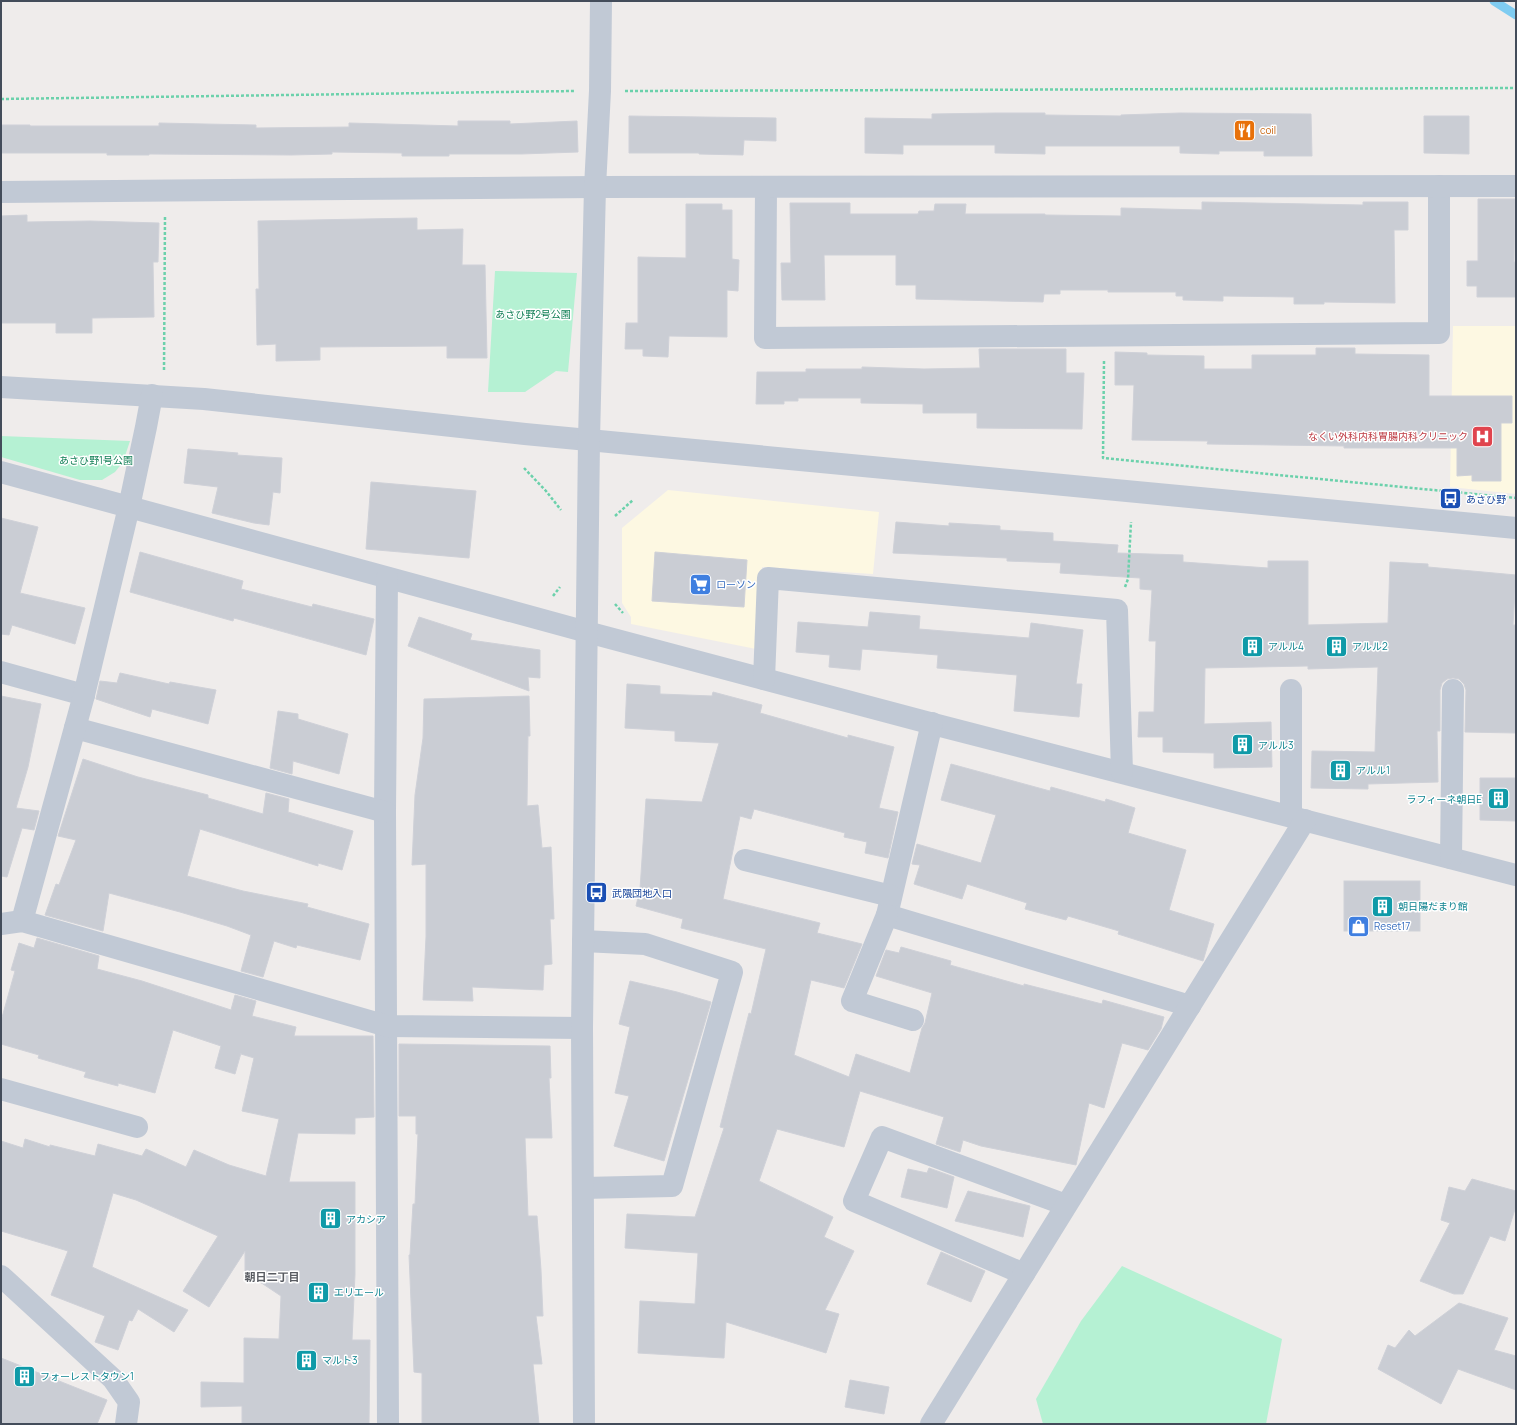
<svg xmlns="http://www.w3.org/2000/svg" width="1517" height="1425" viewBox="0 0 1517 1425" font-family="Manrope,'Noto Sans JP',sans-serif">
<style>
.commercial{fill:#fdf8e2}
.green{fill:#b5f1d3}
.lines{fill:none;stroke-linecap:round;stroke-linejoin:round}
.stream{stroke:#7fccf1;stroke-width:9}
.building{fill:#cacdd4;stroke:#cfd1d8}
.path{stroke:#6bd1ab;stroke-width:2.5;stroke-dasharray:3 2;stroke-linecap:butt}
.minor{stroke:#c1c9d5;stroke-width:22}
.labels{text-anchor:middle;stroke-width:3;stroke-linejoin:round;paint-order:stroke}
.food-label{font-size:10px;fill:#c56008;stroke:#fff;text-anchor:start}
.park-label{font-size:10px;fill:#107f55;stroke:#fff}
.health-label{font-size:10px;fill:#be3a42;stroke:#fff;text-anchor:end}
.transit-label{font-size:10px;fill:#164399;stroke:#fff;text-anchor:start}
.shop-label{font-size:10px;fill:#366cbe;stroke:#fff;text-anchor:start}
.culture-label{font-size:10px;fill:#0d838f;stroke:#fff;text-anchor:start}
.neighbourhood-label{font-size:11px;font-weight:bold;fill:#585b61;stroke:#fff}
</style>
<rect width="100%" height="100%" fill="#efeceb"/>
<g class="commercial">
<path d="M1453 326H1516V494L1450 487Z"/>
<path d="M668 490 879 512 873 574 762 567 756 649 631 624V617L622 603V528Z"/>
</g>
<g class="green">
<path d="M495 271 577 273 568 372 556 371 525 392H488Z"/>
<path d="M1 436 130 441 123 462 115 472 102 480H80L1 457Z"/>
<path d="M1122 1266 1282 1339 1266 1424H1043L1036 1399 1081 1321Z"/>
</g>
<g class="lines">
<path class="stream" d="M1494 1 1516 15"/>
</g>
<g class="building">
<path d="M996 113H1045V115L1121 116V115L1180 113 1311 114 1312 156H1264V151H1219V154L1180 153V146H1045V154L995 153V145H903V154L865 153V118L932 119V114Z"/>
<path d="M629 116 776 118V141L744 140 743 155 699 154V153H629Z"/>
<path d="M1424 116H1469V154L1424 153Z"/>
<path d="M458 121H510V124L577 121 578 152 521 154H449V156H402V153L332 152V154L291 155 149 154V155H107V153H1V125H30V126H159V123L205 124 256 125V128L349 127V123L458 126Z"/>
<path d="M1478 199H1515L1514 262H1516V297H1477V286H1467V261H1478Z"/>
<path d="M1202 202 1363 205V202H1408V230H1394L1395 303 1324 302V304H1294V297L1223 296V301L1183 300V296H1176V292H1108V290H1060V294H1044L1043 302 916 299V285H896V255H824L825 300H782L781 263H791L790 203H850V214H918L919 211H934L935 204H966L965 214H1045V215L1121 216V208L1202 210Z"/>
<path d="M686 204H722V210H732V259L739 260 738 291 727 290V337L669 336 668 357 643 356V349H625L626 323H638V257L686 258Z"/>
<path d="M27 215V222L90 221 159 223 158 262H153L154 317 92 318V333H56V323H1V216Z"/>
<path d="M417 218V230L463 229 462 265H485L487 358H447V346L320 347V360L276 361V344L257 345 256 289H259L258 221Z"/>
<path d="M1316 348H1355V354L1429 355V396H1512V423H1501V481H1472V475L1457 476V448H1344V446L1207 444 1208 441 1132 440 1134 385H1115V352L1147 353V355L1204 356V369H1252V355H1316Z"/>
<path d="M979 349H1066V373H1084L1082 429 977 428V413H923V404L861 403V398H798V401H784V404H756L757 372H806V369H862V367L924 369 980 368Z"/>
<path d="M188 449 238 453 237 455 282 458 280 493 273 492 269 525 254 523 212 513 218 487 184 483Z"/>
<path d="M371 482 476 491 469 558 366 549Z"/>
<path d="M1 518 38 527 20 593 85 608 75 644 12 625 9 635 1 634Z"/>
<path d="M896 522 949 526V523L1000 526V530L1053 533V541L1118 545 1117 553 1183 555V562L1268 568V561H1308V625L1388 623 1390 562 1428 564V567L1516 575 1513 625H1516V733L1465 732 1466 690 1464 684 1459 679 1453 678 1447 679 1442 683 1440 690V731H1437L1438 782 1368 784V789L1311 788 1312 751 1375 752 1378 667 1308 669V666L1205 668 1204 724 1271 722 1272 767 1214 768V753L1163 752V737H1138L1139 712H1154L1156 641H1149L1152 590 1140 589V578L1060 573 1061 563 1007 561V558L893 553Z"/>
<path d="M140 552 243 581 241 589 312 607 313 604 374 619 366 655 234 618 233 621 130 592Z"/>
<path d="M655 552 747 560 744 607 652 601Z"/>
<path d="M870 612 920 616 919 629 1029 638 1031 623 1083 630 1076 684H1082L1079 717 1014 711 1017 675 937 668 938 655 862 649 860 670 829 667 830 655 796 652 798 622 868 627Z"/>
<path d="M419 617 472 634 470 640 540 650V678L528 677 529 691 408 646Z"/>
<path d="M120 673 169 684 170 682 216 690 208 724 152 709 150 717 96 699 100 681 117 683Z"/>
<path d="M627 684 660 686V694L712 696 713 692 762 705 760 713 848 738V735L894 747 879 808 898 812 888 858 865 853 867 842 844 837 845 833 754 809 751 819 740 816 723 899 820 923 817 933 862 944 844 988 811 980 794 1055 849 1077 856 1054 910 1073 922 1028 925 1023 932 993 876 976 886 950 899 953 901 947 951 961 950 965 1024 986V984L1102 1004 1103 1000 1164 1017 1161 1029 1148 1050 1122 1043 1104 1108 1089 1103 1076 1165 981 1146 963 1140 960 1152 936 1144 944 1117 860 1091 844 1147 777 1129 759 1181 833 1217 824 1237 854 1251 825 1310 839 1314 826 1353 726 1322 724 1358 638 1353 640 1301 695 1304 698 1253 625 1248 627 1214 695 1217 724 1128 720 1127 749 1013 751 1014 766 949 681 928 683 919 636 906 640 889 646 799 702 802 719 743 675 741V731L625 728Z"/>
<path d="M1 696 41 704 28 767 16 808 39 811 34 830 22 828 7 877 1 876Z"/>
<path d="M529 696 530 736H528L527 806 538 805 542 848 551 847 554 919H550L552 964 544 965 543 990 472 987 473 1001 423 1000 426 937V864L412 865 415 795 423 738 424 699Z"/>
<path d="M278 711 298 714V719L348 734 339 774 293 761 292 774 270 768Z"/>
<path d="M83 759 138 777 208 795V798L263 814 266 793 289 799 288 812 353 831 342 870 318 863V866L200 829 187 876 243 891 308 904 307 907 369 924 360 960 297 945 296 948 274 941 263 977 241 971 251 935 227 926 180 912 109 893 103 931 45 915 56 884 59 885 76 840 58 836Z"/>
<path d="M951 764 1050 791 1051 787 1105 802 1106 799 1135 808 1128 833 1186 850 1169 910 1214 924 1203 961 1118 934 1119 931 1068 916 1066 920 1025 909 1027 903 967 884 962 899 914 884 920 865 912 864 917 844 981 863 996 815 941 800Z"/>
<path d="M1480 778H1516V821L1480 820Z"/>
<rect x="1344" y="881" width="76" height="50"/>
<path d="M37 938 99 956 97 969 142 981 231 1010 235 995 256 1001 252 1016 296 1027 294 1036H373L374 1117 355 1118V1134L298 1133 289 1182H355V1274L352 1340H370L369 1424H242V1406L201 1407V1382L244 1383V1338L279 1339 281 1296 245 1272V1251L209 1307 183 1291 218 1236 136 1200 113 1193 92 1267 188 1310 174 1332 138 1309 132 1321 129 1320 118 1350 95 1342 105 1316 51 1295 68 1251 1 1231V1141L23 1148 25 1139 50 1147V1145L95 1156 98 1144 142 1156 146 1149 186 1167 194 1150 229 1165 266 1176 279 1119 242 1111 254 1058 241 1054V1053L235 1074 215 1068 221 1046 173 1030 155 1093 118 1083V1086L84 1077 86 1072 38 1058 39 1055 1 1044V1021L15 971 11 970 19 943 34 948Z"/>
<path d="M630 981 677 992 711 1002 664 1161 614 1146 629 1096 615 1093 630 1027 619 1024Z"/>
<path d="M399 1044 550 1046 551 1078H549L552 1138H525L528 1216H537L541 1270 543 1316H536L542 1364H533L539 1424H422V1373L414 1372 409 1255H410L413 1204H415L418 1134H416V1116H399Z"/>
<path d="M929 1168 954 1177 947 1208 901 1197 908 1169 927 1173Z"/>
<path d="M1472 1179 1516 1191V1206L1505 1241 1490 1236 1463 1294H1454L1420 1281 1450 1223 1441 1220 1449 1187 1465 1191Z"/>
<path d="M968 1191 1030 1206 1023 1237 955 1221Z"/>
<path d="M941 1252 985 1271 971 1302 927 1284Z"/>
<path d="M1459 1303 1508 1318 1494 1350 1516 1356V1390L1458 1369 1441 1404 1378 1369 1388 1345 1395 1348 1409 1330 1415 1336Z"/>
<path d="M1 1358 107 1400 97 1424H1Z"/>
<path d="M850 1380 889 1387 884 1414 845 1407Z"/>
</g>
<g class="lines">
<g class="path">
<path d="M625 91 1516 88"/>
<path d="M1 99 574 91"/>
<path d="M1104 361 1103 458 1516 498"/>
<path d="M164 370 165 217"/>
<path d="M524 468 546 491 561 510"/>
<path d="M615 516 633 500"/>
<path d="M1125 587 1128 579 1131 522"/>
<path d="M553 596 560 587"/>
<path d="M615 604 623 613"/>
</g>
<g class="minor">
<path d="M766 188 765 338 1439 333V186"/>
<path d="M1 192 595 187 1516 186"/>
<path d="M1 387 204 399 525 434 1516 528"/>
<path d="M1 472 587 632 937 725 1516 875"/>
<path d="M387 578 385 812 388 1424"/>
<path d="M1 672 84 695"/>
<path d="M764 679 768 578 1117 610 1122 772"/>
<path d="M932 723 887 915 1190 1006"/>
<path d="M75 728 385 812"/>
<path d="M1291 816V690"/>
<path d="M1451 858 1453 690"/>
<path d="M745 860 891 896"/>
<path d="M887 915 852 1001 913 1020"/>
<path d="M22 921 84 695 129 507 146 427 152 395"/>
<path d="M1 924 22 921 387 1026 582 1028"/>
<path d="M1 1089 137 1127"/>
<path d="M583 1188 672 1186 732 972 645 944 583 941"/>
<path d="M1024 1274 854 1201 882 1137 1066 1205"/>
<path d="M1 1276 113 1379 129 1402 126 1424"/>
<path d="M584 1424 582 1028 589 440 595 187 600 91 601 1"/>
<path d="M931 1424 1305 820"/>
</g>
</g>
<defs>
<symbol id="restaurant-square" viewBox="-11 -11 22 22"><rect x="-9" y="-9" width="18" height="18" rx="4" fill="#e8710a" stroke="#fff"/><path d="M-5-6h1v4h1v-4h1v4h1v-4h1v5L-1.5 .5V6h-2V.5L-5-1ZM5-6V6H3V1.5H1.5Q1.5-4 5-6Z" fill="#fff"/></symbol>
<symbol id="hospital-square" viewBox="-11 -11 22 22"><rect x="-9" y="-9" width="18" height="18" rx="4" fill="#e0444e" stroke="#fff"/><path d="M-5-5h3v3.5h4V-5h3V5h-3V1.5h-4V5h-3Z" fill="#fff"/></symbol>
<symbol id="bus-square" viewBox="-11 -11 22 22"><rect x="-9" y="-9" width="18" height="18" rx="4" fill="#1a4fb4" stroke="#fff"/><path d="M-5-6H5V4H4V6H2V4H-2V6H-4V4H-5ZM-3.5-4V0h7V-4ZM-3.5 1.2v1.5H-2V1.2ZM2 1.2v1.5H3.5V1.2Z" fill="#fff"/></symbol>
<symbol id="supermarket-square" viewBox="-11 -11 22 22"><rect x="-9" y="-9" width="18" height="18" rx="4" fill="#3f7fe0" stroke="#fff"/><path d="M-6-5.5h2.5l.6 2H6L4.5 2H-2.5L-4.4-4H-6ZM-1.5 3.2a1.3 1.3 0 1 0 .1 0ZM3 3.2a1.3 1.3 0 1 0 .1 0Z" fill="#fff"/></symbol>
<symbol id="building-square" viewBox="-11 -11 22 22"><rect x="-9" y="-9" width="18" height="18" rx="4" fill="#0f9aa8" stroke="#fff"/><path d="M-4-6H4V6H1V3H-1V6H-4ZM-2.5-4.3h1.7v1.8h-1.7ZM.8-4.3h1.7v1.8H.8ZM-2.5-1h1.7V.8h-1.7ZM.8-1h1.7V.8H.8Z" fill="#fff"/></symbol>
<symbol id="shop-square" viewBox="-11 -11 22 22"><rect x="-9" y="-9" width="18" height="18" rx="4" fill="#3f7fe0" stroke="#fff"/><path d="M-5-2.5h2.3a2.7 3.5 0 0 1 5.4 0H5L5.5 6h-11ZM-1.5-2.5h3a1.5 2.3 0 0 0-3 0Z" fill="#fff"/></symbol>
</defs>
<g fill-rule="evenodd">
<use href="#restaurant-square" x="1232" y="118" width="25" height="25"/>
<use href="#hospital-square" x="1470" y="424" width="25" height="25"/>
<use href="#bus-square" x="1438" y="486" width="25" height="25"/>
<use href="#supermarket-square" x="688" y="572" width="25" height="25"/>
<use href="#building-square" x="1240" y="634" width="25" height="25"/>
<use href="#building-square" x="1324" y="634" width="25" height="25"/>
<use href="#building-square" x="1230" y="732" width="25" height="25"/>
<use href="#building-square" x="1328" y="758" width="25" height="25"/>
<use href="#building-square" x="1486" y="786" width="25" height="25"/>
<use href="#bus-square" x="584" y="880" width="25" height="25"/>
<use href="#building-square" x="1370" y="894" width="25" height="25"/>
<use href="#shop-square" x="1346" y="914" width="25" height="25"/>
<use href="#building-square" x="318" y="1206" width="25" height="25"/>
<use href="#building-square" x="306" y="1280" width="25" height="25"/>
<use href="#building-square" x="294" y="1348" width="25" height="25"/>
<use href="#building-square" x="12" y="1364" width="25" height="25"/>
</g>
<g class="labels">
<g class="food-label">
<text x="1260" y="134">coil</text>
</g>
<g class="park-label">
<text x="533" y="318">あさひ野2号公園</text>
<text x="96" y="464">あさひ野1号公園</text>
</g>
<g class="health-label">
<text x="1468" y="440">なくい外科内科胃腸内科クリニック</text>
</g>
<g class="transit-label">
<text x="1466" y="503">あさひ野</text>
<text x="612" y="897">武隈団地入口</text>
</g>
<g class="shop-label">
<text x="716" y="588">ローソン</text>
<text x="1374" y="930">Reset17</text>
</g>
<g class="culture-label">
<text x="1268" y="650">アルル4</text>
<text x="1352" y="650">アルル2</text>
<text x="1258" y="749">アルル3</text>
<text x="1356" y="774">アルル1</text>
<text x="1482" y="803" text-anchor="end">ラフィーネ朝日E</text>
<text x="1398" y="910">朝日陽だまり館</text>
<text x="346" y="1223">アカシア</text>
<text x="334" y="1296">エリエール</text>
<text x="322" y="1364">マルト3</text>
<text x="40" y="1380">フォーレストタウン1</text>
</g>
<g class="neighbourhood-label">
<text x="272" y="1281">朝日二丁目</text>
</g>
</g>
<rect width="1517" height="1425" fill="none" stroke="#434c5a" stroke-width="4"/>
</svg>
